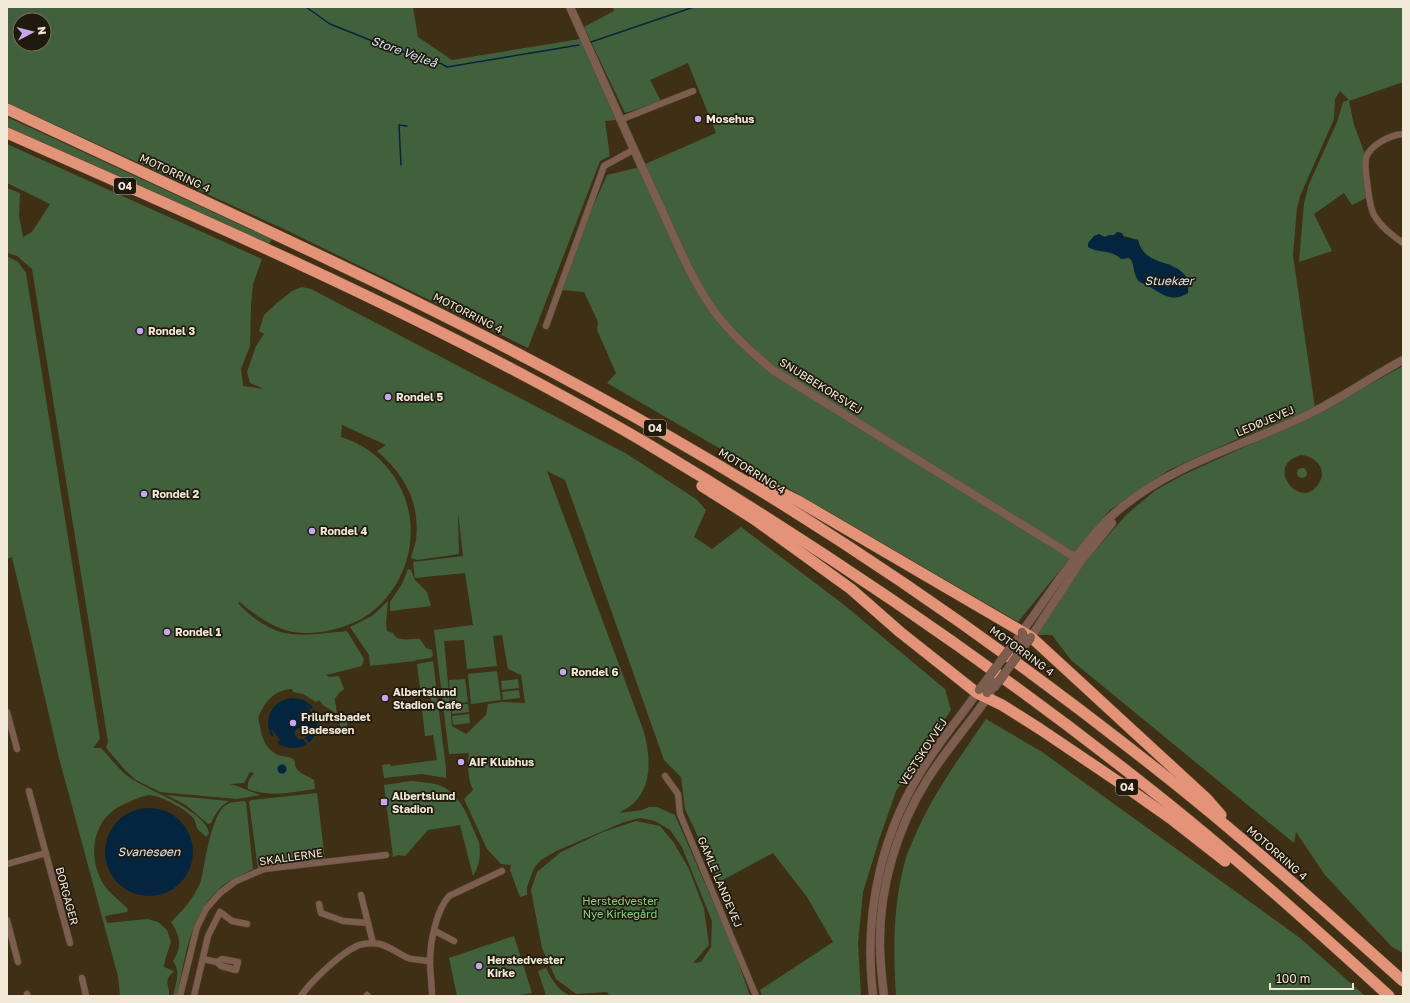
<svg xmlns="http://www.w3.org/2000/svg" width="1410" height="1003" viewBox="0 0 1410 1003" font-family="'Golos Text',sans-serif">
<style>
.green{fill:#41613d;fill-rule:evenodd}
.water{fill:#032540}
.lines{fill:none;stroke-linecap:round;stroke-linejoin:round}
.stream{stroke:#032540;stroke-width:1.5}
.minor-casing{stroke:#5c4d34;stroke-width:7}
.tertiary-casing{stroke:#5c4d34;stroke-width:9}
.motorway-casing{stroke:#5c4d34;stroke-width:12}
.minor{stroke:#7e5d51;stroke-width:6}
.tertiary{stroke:#7e5d51;stroke-width:8}
.motorway{stroke:#e49378;stroke-width:11}
.tertiary-bridge-casing{stroke:#5c4d34;stroke-width:9;stroke-linecap:butt}
.tertiary-bridge{stroke:#7e5d51;stroke-width:8}
.poi-dot{fill:#c6a6f0;stroke:#20190e;stroke-width:1.5}
.labels{text-anchor:middle;stroke-width:3.5;stroke-linejoin:round;paint-order:stroke}
.shield{fill:#20190e;stroke:#b3aa9b;stroke-width:1}
.shield-label{font-size:10px;font-weight:bold;fill:#f2e8d8}
.poi-label{font-size:11px;font-weight:bold;fill:#f2e8d8;stroke:#20190e;text-anchor:start}
.street-label{font-size:11px;fill:#f2e8d8;stroke:#20190e}
.park-label{font-size:11px;fill:#89d481;stroke:#20190e}
.water-label{font-size:12px;font-style:italic;fill:#d7e7f6;stroke:#20190e}
</style>
<rect width="100%" height="100%" fill="#3f3015"/>
<g class="green">
<path d="M7 7H413L418 37 452 60 580 39 616 120 605 121 610 156 600 161 528 348 286 230 7 103ZM20 20H44V44H20Z"/>
<path d="M613 7H1403V82L1349 101 1354 125 1365 154 1366 198 1352 205 1344 193 1314 214 1332 251 1299 262 1304 203 1309 184 1337 122 1343 102 1349 100 1340 91 1335 99 1334 119 1300 196 1297 208 1293 255 1315 408 1233 441 1169 470 1110 510 1069 559 1018 622 607 383 616 373 597 330 598 322 584 292 562 290 590 213 607 175 636 168 716 133 688 63 650 80 661 101 625 113 584 27 614 11ZM1099 234 1105 237C1113 232 1130 237 1138 240 1142 257 1156 262 1172 265L1148 286 1138 281 1135 273 1133 262 1129 258 1115 253Z"/>
<path d="M7 117 272 239 269 244 7 127Z"/>
<path d="M7 144 262 259 253 284 251 305 250 346 241 369 243 386 264 389 250 383 247 372 256 346 264 334 259 331 264 315 277 303 292 291 302 287 311 289 627 454 696 499 706 510 694 537 712 549 741 527 843 604 945 689 951 710 896 791 879 840 863 892 858 943 861 996H762L760 990 833 942 807 897 773 853 719 882 685 809 681 777 664 760 565 480 547 471 644 732C650 755 653 784 634 803 630 807 623 810 619 813L642 810 649 807H657L675 815 734 950 750 996H599L609 995 607 992 576 994 556 979 542 948 531 890 537 872 561 852 603 832 636 821 660 826 674 843 689 869 704 909 709 945 693 963 701 962 711 947 712 921 682 847 670 830 655 821 640 818 624 822 556 851 541 860 534 868 527 887V895L520 897 510 870 511 865 501 864 487 849 464 799 473 790C468 779 467 766 469 753L449 754 434 630 473 625 465 573 415 578 413 562 463 556 458 512 459 554 417 560 411 558C412 552 415 546 416 540 420 502 405 475 377 451L386 445 342 425 341 437C361 443 378 455 390 471 425 516 414 581 369 614 350 628 316 636 293 632 274 628 254 615 240 602L238 603C248 615 269 630 285 633 305 637 326 633 347 631L364 659 362 666 326 675 329 677 339 676 344 689 339 693 334 700H335L337 714 323 705 319 700 316 702 303 694 293 692 292 689H290C273 691 264 703 258 718 262 734 262 747 278 755 283 757 289 756 293 759 296 762 294 764 296 768 300 774 308 776 314 780L315 789C293 792 270 798 248 789 247 783 249 778 254 773L250 772 244 783 229 784C241 786 249 792 261 795L237 799 160 792 136 780 125 770 108 750 106 747 108 742 32 269 17 256 7 253V188L20 193 19 216 23 237 32 232 50 204 7 183ZM502 635 508 669 521 675 525 703 502 702 488 704 486 715 466 734 452 726 444 641 464 640 467 669 497 666 493 636Z"/>
<path d="M7 256 18 262 26 273 100 739 93 748H101C111 758 120 772 132 779 149 791 206 811 209 833L206 837C203 834 199 831 197 828 196 826 196 822 194 819 188 810 160 795 149 795 142 796 135 799 129 802 124 804 119 806 115 809 93 824 89 855 100 878 106 891 118 899 128 909L127 912 105 916 107 923 148 919 158 922 167 930 171 942 165 960 164 967 174 971C162 983 170 983 169 996H120L118 976 59 758 12 557 7 559Z"/>
<path d="M1403 366V953L1392 947 1325 875 1296 832 1294 843 1071 660 1052 635H1035L1085 562 1127 514 1156 490 1185 474 1315 415ZM1301 455C1315 456 1328 469 1319 483 1302 513 1262 466 1301 455Z"/>
<circle cx="1302" cy="473" r="5"/>
<path d="M408 569 411 570 415 580 427 592 431 606 390 611V602L402 584Z"/>
<path d="M388 601 386 622 387 631 393 633C398 643 410 638 420 639L426 648 432 650 433 655 431 658 416 660 415 661 370 666 369 655 350 627 372 616Z"/>
<path d="M433 661 446 769V778L422 774 384 778 382 765 390 764 391 766 437 760 433 735 425 736 422 708 432 706 430 694 421 695 417 664Z"/>
<path d="M497 671 501 700 471 704 468 674Z"/>
<path d="M465 679 468 702 451 704 449 680Z"/>
<path d="M518 679 519 688 502 690 501 681Z"/>
<path d="M519 690 520 698 503 700 502 692Z"/>
<path d="M468 704 469 712 452 714 451 705Z"/>
<path d="M346 714 348 732 341 733 339 715Z"/>
<path d="M469 714 470 723 453 725 452 716Z"/>
<path d="M986 719 1042 752 1300 938 1365 996H896C893 949 893 906 905 861 907 853 911 845 914 838 932 795 960 757 986 719Z"/>
<path d="M411 781C417 782 424 782 430 783 460 787 468 818 479 842 481 855 480 864 473 876L460 825 428 830 405 856 398 855 393 857 384 785Z"/>
<path d="M317 793 325 860 258 869 249 802 251 800Z"/>
<path d="M166 795 229 801C220 806 215 814 211 823L208 824 186 805Z"/>
<path d="M244 801 246 802 253 869C241 875 229 880 219 889 189 916 185 959 177 996H173C176 983 181 972 173 961 183 946 180 936 171 922 184 909 194 898 201 881 205 863 211 815 226 805 232 801 237 802 244 801Z"/>
<path d="M514 936 532 993 514 996H457L449 958Z"/>
<path d="M546 968C552 980 558 991 571 996H546L538 971Z"/>
</g>
<g class="water">
<path d="M1117 232 1122 233 1124 237 1138 240C1145 269 1177 257 1188 280 1189 283 1188 289 1188 293 1172 303 1162 294 1148 286 1145 284 1141 283 1139 281 1133 275 1135 265 1130 258L1121 259C1111 249 1101 254 1088 247V243L1094 236 1099 234 1105 237 1109 235H1114Z"/>
<path d="M293 698 304 700 313 707 310 709 307 705H306L314 716 315 715 312 711 314 709C320 721 319 733 309 743L305 738 307 735 306 730 301 727 297 729 295 731V735L298 739H303L307 744C297 750 287 749 277 743L280 740 272 730 271 731 274 735 272 737C262 719 273 699 293 698Z"/>
<circle cx="282" cy="769" r="4.5"/>
<circle cx="149" cy="852" r="44"/>
</g>
<g class="lines">
<g class="stream">
<path d="M306 7 330 24 390 48 428 59 442 64 447 67 579 45"/>
<path d="M591 42 694 7"/>
<path d="M401 165 399 125 407 126"/>
</g>
<defs>
<g id="minor">
<path d="M620 120 693 91"/>
<path d="M1403 134C1390 135 1370 145 1366 158 1364 168 1367 179 1368 189 1369 198 1370 207 1374 215 1381 227 1392 235 1403 243"/>
<path d="M546 326 604 166 633 150"/>
<path d="M7 712 17 749"/>
<path d="M665 776 678 794 680 814 756 996"/>
<path d="M29 791 70 943"/>
<path d="M7 864 46 853"/>
<path d="M361 895 373 943"/>
<path d="M319 904 321 913 343 921 368 923"/>
<path d="M7 920 18 962"/>
<path d="M435 931 454 941"/>
<path d="M203 959 217 962 221 966 236 970 238 962 222 959 217 962"/>
<path d="M82 978 86 996"/>
<path d="M27 994 28 996"/>
<path d="M367 995 368 996"/>
<path d="M180 996 197 927 206 909 220 893 236 881 264 869 386 855"/>
<path d="M194 996 208 936 220 912 232 921 247 924"/>
<path d="M301 996C311 981 342 952 359 945 366 943 374 943 380 944 391 947 399 954 408 958 414 960 423 960 430 961"/>
<path d="M432 996C432 984 430 973 430 962 430 942 436 911 449 896L502 871"/>
</g>
<g id="tertiary">
<path d="M570 7C600 73 629 140 660 206 676 241 691 279 714 311 731 334 752 353 774 371L1081 561"/>
<path d="M1031 637 1081 561 1112 523"/>
<path d="M1015 642C1030 621 1045 599 1060 578 1079 553 1097 527 1122 507 1175 464 1241 446 1303 417 1338 401 1369 378 1403 360"/>
<path d="M873 996C863 911 882 827 931 756 946 733 964 712 979 690"/>
<path d="M884 996C882 979 880 962 880 945 879 888 897 828 927 780 946 750 970 723 990 694"/>
</g>
<g id="motorway">
<path d="M7 109C230 214 456 313 670 437 843 536 1008 651 1164 775 1246 840 1325 911 1403 981"/>
<path d="M7 133C183 211 359 287 529 378 570 400 611 422 651 446 823 549 989 662 1146 786 1230 852 1310 924 1389 996"/>
<path d="M754 479 800 502 1031 637 1207 799 1221 815"/>
<path d="M702 486 754 519 851 589 900 632 977 693 1002 705 1040 729 1126 787 1170 818 1225 861"/>
</g>
</defs>
<use href="#minor" class="minor-casing"/>
<use href="#tertiary" class="tertiary-casing"/>
<use href="#motorway" class="motorway-casing"/>
<use href="#minor" class="minor"/>
<use href="#tertiary" class="tertiary"/>
<use href="#motorway" class="motorway"/>
<defs>
<g id="tertiary-bridge">
<path d="M1019 647 1023 637 1022 632"/>
<path d="M994 688 1031 637"/>
<path d="M979 690 1015 642"/>
<path d="M987 693 992 681"/>
</g>
</defs>
<use href="#tertiary-bridge" class="tertiary-bridge-casing"/>
<use href="#tertiary-bridge" class="tertiary-bridge"/>
</g>
<g class="poi-dot">
<circle cx="698" cy="119" r="4"/>
<circle cx="140" cy="331" r="4"/>
<circle cx="388" cy="397" r="4"/>
<circle cx="144" cy="494" r="4"/>
<circle cx="312" cy="531" r="4"/>
<circle cx="167" cy="632" r="4"/>
<circle cx="563" cy="672" r="4"/>
<circle cx="385" cy="698" r="4"/>
<circle cx="293" cy="723" r="4"/>
<circle cx="461" cy="762" r="4"/>
<rect x="380" y="798" width="8" height="8" rx="2"/>
<circle cx="479" cy="966" r="4"/>
</g>
<g class="labels">
<g class="shield">
<rect x="114" y="178" width="22" height="16" rx="3"/>
<rect x="644" y="420" width="22" height="16" rx="3"/>
<rect x="1116" y="779" width="22" height="16" rx="3"/>
</g>
<g class="shield-label">
<text x="125" y="190">O4</text>
<text x="655" y="432">O4</text>
<text x="1127" y="791">O4</text>
</g>
<g class="poi-label">
<text x="706" y="123">Mosehus</text>
<text x="148" y="335">Rondel 3</text>
<text x="396" y="401">Rondel 5</text>
<text x="152" y="498">Rondel 2</text>
<text x="320" y="535">Rondel 4</text>
<text x="175" y="636">Rondel 1</text>
<text x="571" y="676">Rondel 6</text>
<text x="393" y="696">Albertslund<tspan x="393" dy="13">Stadion Cafe</tspan></text>
<text x="301" y="721">Friluftsbadet<tspan x="301" dy="13">Badesøen</tspan></text>
<text x="469" y="766">AIF Klubhus</text>
<text x="392" y="800">Albertslund<tspan x="392" dy="13">Stadion</tspan></text>
<text x="487" y="964">Herstedvester<tspan x="487" dy="13">Kirke</tspan></text>
</g>
<g class="street-label">
<text transform="translate(175 173) rotate(25)" y="4">MOTORRING 4</text>
<text transform="translate(468 313) rotate(27)" y="4">MOTORRING 4</text>
<text transform="translate(821 386) rotate(32)" y="4">SNUBBEKORSVEJ</text>
<text transform="translate(1265 421) rotate(-23)" y="4">LEDØJEVEJ</text>
<text transform="translate(752 471) rotate(32)" y="4">MOTORRING 4</text>
<text transform="translate(1022 651) rotate(36)" y="4">MOTORRING 4</text>
<text transform="translate(923 752) rotate(-57)" y="4">VESTSKOVVEJ</text>
<text transform="translate(1277 853) rotate(41)" y="4">MOTORRING 4</text>
<text transform="translate(291 857) rotate(-8)" y="4">SKALLERNE</text>
<text transform="translate(720 882) rotate(67)" y="4">GAMLE LANDEVEJ</text>
<text transform="translate(67 896) rotate(75)" y="4">BORGAGER</text>
</g>
<g class="park-label">
<text x="620" y="905">Herstedvester<tspan x="620" dy="13">Nye Kirkegård</tspan></text>
</g>
<g class="water-label">
<text transform="translate(404 52) rotate(20)" y="4">Store Vejleå</text>
<text x="1169" y="285">Stuekær</text>
<text x="149" y="856">Svanesøen</text>
</g>
</g>
<rect width="1410" height="1003" fill="none" stroke="#f2e8d8" stroke-width="16"/>
<g transform="translate(32 32) rotate(83)"><circle r="19" fill="#20190e" stroke="#746c5f"/>
<path d="M0-3L7 15L0 10L-7 15Z" fill="#c6a6f0"/>
<text y="-6" font-size="11" font-weight="bold" text-anchor="middle" fill="#f2e8d8">N</text>
</g>
<path d="M1270 983v6h83v-6" fill="none" stroke="#f2e8d8" stroke-width="2"/>
<text x="1276" y="983" font-size="12" fill="#f2e8d8" stroke="#20190e" stroke-width="3" paint-order="stroke">100 m</text>
</svg>
